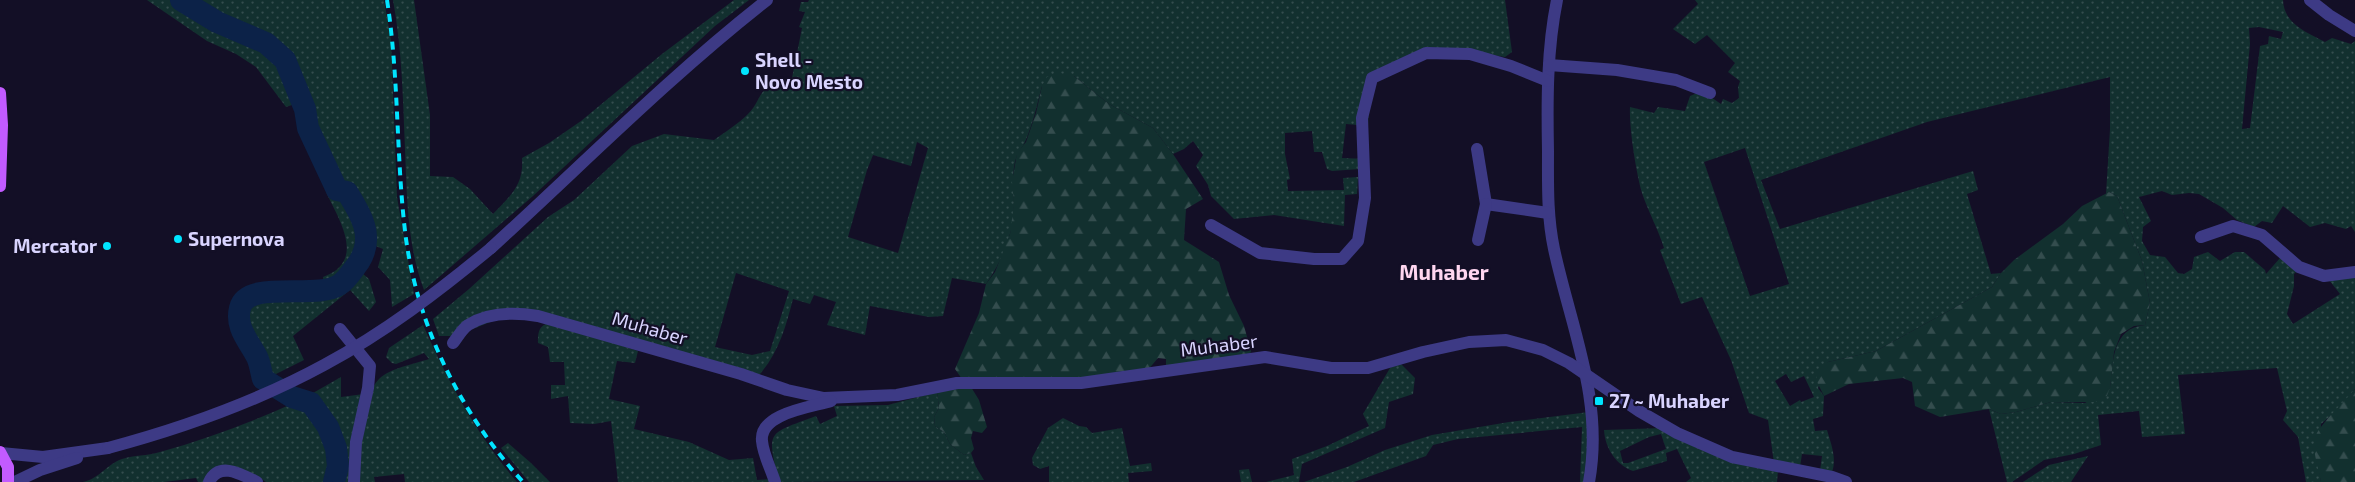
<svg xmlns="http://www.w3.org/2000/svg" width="2355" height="482" viewBox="0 0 2355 482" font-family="'Exo 2',sans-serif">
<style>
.grass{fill:url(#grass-dots);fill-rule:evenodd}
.forest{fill:url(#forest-firs)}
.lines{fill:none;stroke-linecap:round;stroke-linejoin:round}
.river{stroke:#0c2248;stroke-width:22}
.minor{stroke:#3d3a85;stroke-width:12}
.major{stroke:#c25bff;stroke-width:12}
.rail{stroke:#00e5ff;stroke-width:4;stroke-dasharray:8 6;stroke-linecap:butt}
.minor-bridge{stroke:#3d3a85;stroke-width:12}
.poi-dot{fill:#00e5ff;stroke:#130f26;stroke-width:2}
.labels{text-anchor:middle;stroke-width:4.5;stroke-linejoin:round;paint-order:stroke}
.poi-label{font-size:19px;font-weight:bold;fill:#d9d4ff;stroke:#130f26;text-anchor:start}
.street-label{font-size:19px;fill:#d9d4ff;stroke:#130f26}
.quarter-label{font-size:21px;font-weight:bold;fill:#ffd6f0;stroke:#130f26}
</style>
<defs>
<pattern id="grass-dots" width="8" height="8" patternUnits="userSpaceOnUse" patternTransform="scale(1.25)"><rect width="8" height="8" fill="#12302f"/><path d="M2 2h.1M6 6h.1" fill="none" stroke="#344d4e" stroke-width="1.8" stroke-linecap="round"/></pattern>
<pattern id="forest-firs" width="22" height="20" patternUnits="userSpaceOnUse" patternTransform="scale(1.25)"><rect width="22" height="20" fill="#12302f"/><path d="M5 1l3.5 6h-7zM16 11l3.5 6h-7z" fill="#344d4e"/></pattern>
</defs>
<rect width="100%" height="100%" fill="#130f26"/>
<g class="grass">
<path d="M147 0H171L217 27 265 46 282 66 298 103 286 107 256 67 236 54 207 41Z"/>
<path d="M192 0H384L391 40 397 197 414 294 392 307 390 280 378 267 383 249 373 245 371 227 359 203 349 188 337 179 314 132 304 92 289 61 273 42 266 37 217 17Z"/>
<path d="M393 0H414L430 115V176L453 177 470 189 493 214C511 195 524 185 522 158L549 143 581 121 662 54 734 0H749L715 26 533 196 424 290C407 245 407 196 405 149 403 99 402 49 393 0Z"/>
<path d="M809 0H1505L1512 52 1505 57 1492 55 1418 57 1370 86 1368 126 1346 124 1342 158 1368 159 1360 169 1332 171 1327 169 1322 152H1314L1312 131 1285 133V154L1290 179 1287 180 1288 191 1344 190 1343 178 1358 177 1357 194 1345 195 1344 226 1274 215 1234 219 1211 196 1208 185 1196 166 1203 155 1193 141 1184 149 1173 154 1153 128 1109 104 1074 76 1042 86C1037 105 1033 124 1025 142 1023 147 1019 150 1017 155 1011 171 1014 188 1014 205 1014 233 1002 261 986 284L952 278 943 316 929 317 870 306 865 335 827 325 836 302 814 295 810 304 793 299C786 326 779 352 760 374L755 375 523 309 455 336H439L433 319 469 289 548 217 574 200 632 146 664 134 714 140C725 132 738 124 748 114 764 98 757 80 790 88L802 28 799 27 805 12 799 11 801 2H808ZM917 142 928 148 898 253 848 237 867 170 873 155 911 166ZM736 273 789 291 770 351 752 355 715 347Z"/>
<path d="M1695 0H2283C2284 24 2306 32 2325 42L2332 38 2351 44 2355 41V232L2351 226 2346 229 2325 223 2310 227 2283 206 2272 223 2262 221 2254 227 2237 220 2223 208 2199 194 2189 193 2172 195 2162 191 2139 197 2151 221 2143 227 2142 241 2150 255 2165 257 2178 273 2184 274 2192 269 2194 257 2208 252 2220 261 2235 252H2244L2265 270 2266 274 2280 258 2297 271 2294 274V286L2287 314 2293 324 2340 294 2329 280 2355 277V389L2342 406 2321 424 2319 469 2321 482H2306L2298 437 2283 420 2287 411 2277 368 2178 375 2185 434 2142 437 2139 411 2098 415 2101 445 2074 454 2044 460 2012 482H2007L1989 409 2001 414 2016 412 2051 402 2085 403 2110 388C2113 361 2112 328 2145 325L2150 303 2142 261 2117 196 2109 192 2106 194 2110 129V77L1927 122 1761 180 1780 229 1973 171 1978 190 1967 194 1991 274 2001 273 1992 287 1876 351 1828 362 1818 388 1824 396 1823 416 1813 419 1815 431 1827 430C1831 444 1837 458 1832 472L1820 471 1822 456 1802 454 1800 467 1774 463 1768 420 1749 413 1731 360 1702 297 1681 304 1660 250 1664 248C1658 229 1648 211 1642 193 1636 172 1629 128 1630 107L1654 113 1658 107 1685 111 1690 96 1702 91 1721 104 1723 99 1732 103 1739 98 1738 87 1740 81 1728 72 1735 63 1707 35 1695 44 1673 29 1698 4ZM2259 27 2283 32 2281 39 2269 36 2268 44 2260 46 2250 128 2242 129 2250 44 2249 28ZM1745 148 1789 284 1750 296 1704 162ZM1786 374 1791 382 1804 376 1814 397 1801 402 1800 400 1790 406 1775 381Z"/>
<path d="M330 186C335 197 349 199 355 210 371 241 355 274 324 286L323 277C367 261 339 220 326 192Z"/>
<path d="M362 273 369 279 376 302 369 311 350 290 293 336 304 360 268 378C266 373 266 368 264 363 259 350 247 340 245 326 237 280 302 301 327 295 339 292 352 281 362 273Z"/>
<path d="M550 322 638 351 635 363 617 361 609 399 640 406 634 429 689 442 729 460 753 458 757 480 771 479 772 482H618L611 421 594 424 570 423 568 396 551 399V385H565L564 362H550L548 347 538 343C538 331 539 326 550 322Z"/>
<path d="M423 325C448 381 476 434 517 482H405L404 474 374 477 375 482H358C360 458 361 396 379 379 390 368 414 364 429 359L424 353 396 364 392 363 386 357 389 348Z"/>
<path d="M1399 362 1415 378 1413 394 1389 402 1385 428 1302 464 1299 482H1266L1294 475 1292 459 1327 446 1369 426 1363 414 1390 368Z"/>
<path d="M341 377V397L364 394 352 482H340C346 455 338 404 306 397Z"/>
<path d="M937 392 939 408 934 417 935 426 944 432 950 444 964 455 971 453 976 467 984 480 779 482C767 429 766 435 816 416L820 424 837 416 834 406 888 405Z"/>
<path d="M296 402 308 407 328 445 331 462 325 482H266L256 475 237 468 206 482H198L196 478 164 482H83C99 479 107 464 122 459 134 455 147 456 160 452 206 439 252 422 296 402Z"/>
<path d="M1589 412 1586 482H1580L1582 427 1458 439 1433 445 1426 456 1354 482H1304L1347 467 1385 450 1432 435 1509 422Z"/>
<path d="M1063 418 1079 426 1086 427 1092 433 1122 428 1130 466 1151 463 1152 471 1128 473 1129 482H1049V466L1040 469 1033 465 1032 458 1048 428Z"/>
<path d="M1662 428 1778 470 1777 482H1686L1691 478 1677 449 1666 453 1667 461 1633 471C1616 465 1605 448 1604 430ZM1661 434 1666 449 1628 463H1623L1620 451 1649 437Z"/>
<path d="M508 443 531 463 550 482H529L501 448Z"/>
<path d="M2088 456 2071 482H2023L2049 465Z"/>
<path d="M1249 469 1252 482H1241L1239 470Z"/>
</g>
<g class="forest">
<path d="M1059 73 1074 76 1109 104 1153 128 1173 154 1203 199 1186 209 1184 240 1219 262 1229 295 1244 326 1251 351 1250 355 1166 367V359L1158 358 1147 371 1083 380 962 379 955 369 979 313 986 284 995 272 1010 234 1014 204 1012 182 1017 153 1026 142 1036 113 1042 86 1047 77Z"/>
<path d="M2109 192 2117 196 2142 261 2150 303 2145 325 2134 326 2121 334 2114 352 2110 388 2106 398 2100 402H2051L2016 412 2001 414 1989 409 1940 417 1915 406 1912 382 1903 378 1849 384 1824 396 1816 380 1818 371 1828 362 1876 351 1992 287 2001 273 2014 260 2063 224 2082 206Z"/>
<path d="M971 387 979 400 987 427 982 433 973 431 971 438 974 449 971 453 964 455 950 444 944 432 935 426 934 417 939 408 937 392Z"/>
<path d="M2355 389V482H2321C2319 469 2312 452 2315 438 2317 427 2346 400 2355 389Z"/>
</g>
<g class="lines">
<path class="river" d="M181 0 217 22 266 43 285 60 305 109 308 128 337 190 347 192C361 214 375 237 359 262 353 270 347 280 339 285 316 300 247 279 240 308 235 328 249 341 257 357 260 363 261 372 263 379L292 397 311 403 328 427 336 448 338 466 334 482"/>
<g class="minor">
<path d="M1557 0C1547 49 1547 100 1548 151 1548 184 1547 216 1554 249 1571 328 1604 400 1589 482"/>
<path d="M2310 0 2329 15 2355 31"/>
<path d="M1549 65 1617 70 1676 80 1710 93"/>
<path d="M1477 149 1486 204 1548 213"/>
<path d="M1211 225 1260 253 1314 259H1342L1358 241 1365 198 1362 118 1372 78 1426 53 1470 54 1511 66 1548 81"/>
<path d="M2201 237 2233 226 2262 235 2299 267 2324 276 2355 272"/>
<path d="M1478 240 1486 204"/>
<path d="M491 248C583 164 670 76 767 0"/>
<path d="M340 329 370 366 368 388 356 442 354 482"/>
<path d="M453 343C457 338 462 329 468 325 489 312 514 312 538 316L741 374 787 390 824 398 897 395 957 383H1081L1265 357 1331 368H1368L1423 352 1469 342 1506 340 1543 350 1569 363 1639 411 1677 433 1732 457 1832 477 1846 482"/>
<path d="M1 453 43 457 108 448"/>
<path d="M15 482 40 470 77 458"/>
<path d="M209 482C219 461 241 474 257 482"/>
<path d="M775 482C771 469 763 454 762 441 759 413 812 407 831 401"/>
</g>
<g class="major">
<path d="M0 93 2 125 0 186"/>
<path d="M0 452 8 467V482"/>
</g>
<path class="rail" d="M387 0C399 77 396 154 405 231 416 324 460 413 523 482"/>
<path class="minor-bridge" d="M108 448C183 428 256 402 324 365 384 333 439 291 491 248"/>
</g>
<g class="poi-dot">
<circle cx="745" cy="71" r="5"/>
<circle cx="178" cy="239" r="5"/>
<circle cx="107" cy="246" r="5"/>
<rect x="1594" y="396" width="10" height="10" rx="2.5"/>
</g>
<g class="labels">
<g class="poi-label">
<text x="755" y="67">Shell -<tspan x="755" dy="22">Novo Mesto</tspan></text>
<text x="188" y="246">Supernova</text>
<text x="97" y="253" text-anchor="end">Mercator</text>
<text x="1609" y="408">27 ~ Muhaber</text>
</g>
<g class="street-label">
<text transform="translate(650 328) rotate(16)" y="7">Muhaber</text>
<text transform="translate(1219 345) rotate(-7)" y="7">Muhaber</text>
</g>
<g class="quarter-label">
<text x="1444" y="280">Muhaber</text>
</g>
</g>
</svg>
